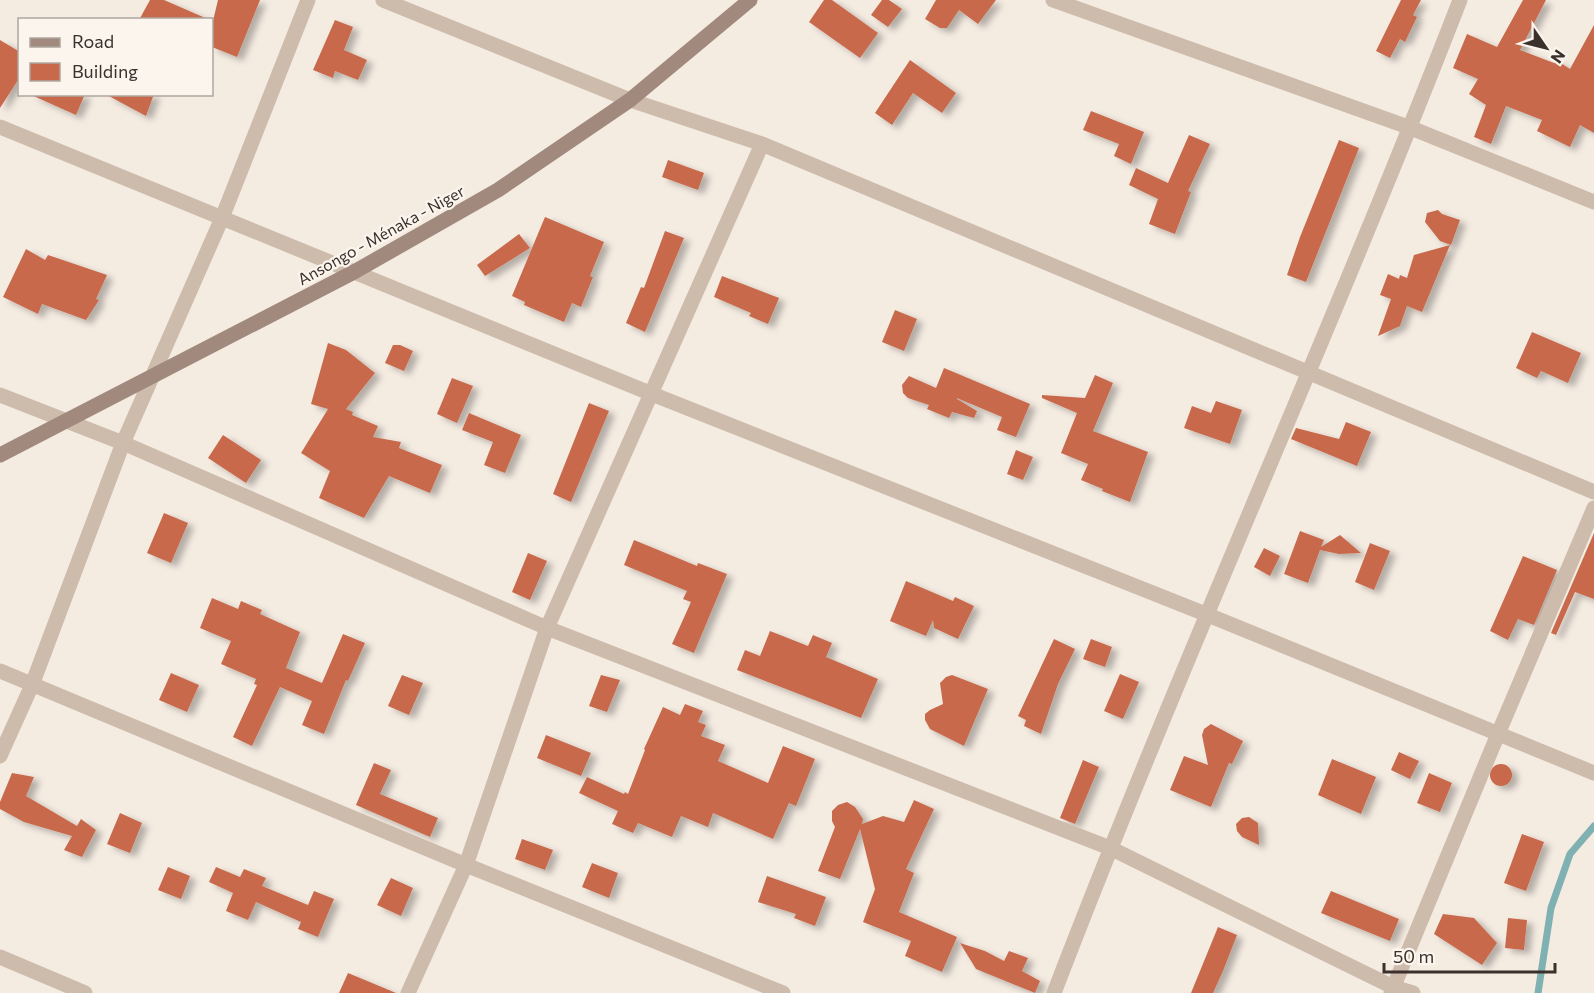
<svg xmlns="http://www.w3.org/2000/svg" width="1594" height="993" viewBox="0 0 1594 993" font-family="Commissioner,sans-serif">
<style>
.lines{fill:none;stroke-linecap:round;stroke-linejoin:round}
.stream{stroke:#7fb0b2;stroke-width:7}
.building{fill:#c8694b;filter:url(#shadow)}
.minor{stroke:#cdbbac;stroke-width:15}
.secondary{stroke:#a18a7d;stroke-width:15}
.labels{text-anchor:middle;stroke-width:4.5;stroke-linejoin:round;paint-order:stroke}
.street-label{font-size:16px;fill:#3b302b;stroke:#fbf5ee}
</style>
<defs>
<filter id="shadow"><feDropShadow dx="6" dy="4" stdDeviation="3" flood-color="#0004"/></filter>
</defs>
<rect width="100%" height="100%" fill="#f4ebe1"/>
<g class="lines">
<path class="stream" d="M1538 993 1551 908 1570 854 1594 826"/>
</g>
<g class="building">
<path d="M150 0H164L210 20H139Z"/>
<path d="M218 0H260L237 57 212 47V25Z"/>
<path d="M824 0H832L878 33 860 58 809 22Z"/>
<path d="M882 0H889L902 9 888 27 871 15Z"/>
<path d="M936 0H996L978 24 959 10 947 28H940L925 19Z"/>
<path d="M1401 0H1421L1413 15 1417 17 1405 42 1400 39 1390 58 1376 51Z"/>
<path d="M1523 0H1546L1520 50 1554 63 1556 60 1570 69 1594 25V133L1580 125 1570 147 1537 131 1542 120 1506 106 1491 144 1474 137 1486 105 1469 94 1478 79 1453 68 1467 34 1497 47Z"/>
<path d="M335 20 353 27 344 50 367 60 358 80 335 71 333 78 313 70Z"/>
<path d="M0 40 20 52V77L0 108Z"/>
<path d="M910 60 956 93 942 113 913 93 892 125 875 113Z"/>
<path d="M29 94H85L76 115Z"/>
<path d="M105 94H154L146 116Z"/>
<path d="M1091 111 1144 132 1131 164 1114 156 1119 144 1083 130Z"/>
<path d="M1189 135 1210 144 1188 191 1191 192 1175 234 1149 224 1158 199 1129 185 1136 168 1168 183Z"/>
<path d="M1339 140 1359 148 1306 282 1287 275 1300 237Z"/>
<path d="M668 160 704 173 698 190 662 177Z"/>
<path d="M1438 210 1442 214 1460 220 1451 245 1440 241 1425 222 1427 213Z"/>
<path d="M545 217 604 242 590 276 593 277 581 307 572 303 564 322 524 305 525 302 512 296Z"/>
<path d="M665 231 684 238 645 332 626 323 641 287 644 288Z"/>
<path d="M519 234 530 248 485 276 477 265Z"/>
<path d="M1450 245 1422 312 1407 306 1400 326 1378 336 1391 299 1380 295 1388 274 1399 279 1400 275 1407 278 1414 255Z"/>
<path d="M26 249 45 260 48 255 107 275 96 299 99 300 86 320 42 304 38 314 3 297Z"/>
<path d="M722 276 779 298 768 324 749 316 751 313 714 297Z"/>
<path d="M895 310 917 319 904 351 882 342Z"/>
<path d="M1532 332 1581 353 1568 383 1541 371 1537 378 1516 368Z"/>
<path d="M328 343 346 350 375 373 346 409 353 412 352 415 378 426 373 437 401 442 399 448 442 465 430 493 389 476 364 518 319 498 330 471 301 453 328 409 311 404Z"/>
<path d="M393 345H400L413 351 404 371 385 363Z"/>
<path d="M944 368 1030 404 1016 437 997 430 1002 417 957 398V399L977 411 974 418 952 412 949 418 927 409 929 405 908 398 903 393 902 385 909 376 936 388Z"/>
<path d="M1095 375 1113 383 1093 431 1148 452 1130 502 1102 491 1103 489 1081 480 1088 464 1061 453 1077 413 1042 398V395L1085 398Z"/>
<path d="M452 378 473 386 457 423 437 414Z"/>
<path d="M1216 401 1242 410 1230 444 1184 428 1192 406 1211 413Z"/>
<path d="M589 403 609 411 571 502 553 494Z"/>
<path d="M469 413 521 435 505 473 484 465 493 442 462 430Z"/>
<path d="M1346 422 1371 432 1357 466 1291 439 1296 428 1339 439Z"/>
<path d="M223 435 261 460 246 483 208 458Z"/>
<path d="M1016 450 1033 457 1023 480 1007 474Z"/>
<path d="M164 513 188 523 171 563 147 553Z"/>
<path d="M1300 531 1324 540 1321 547 1340 535 1361 553 1339 554 1320 550 1308 583 1284 574Z"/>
<path d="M1594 533V599L1575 592 1556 635 1551 633Z"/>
<path d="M634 540 697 566 698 563 727 574 694 653 672 644 691 602 683 599 687 591 624 565Z"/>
<path d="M1370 543 1390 551 1374 590 1355 582Z"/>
<path d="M1264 548 1280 556 1270 576 1254 567Z"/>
<path d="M528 553 547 561 530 600 512 592Z"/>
<path d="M1523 556 1557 570 1534 625 1518 619 1508 640 1490 631Z"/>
<path d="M906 581 953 601 955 597 974 606 958 639 934 628 933 620 926 636 890 621Z"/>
<path d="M212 598 238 609 241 601 262 610 260 614 300 632 286 668 322 683 343 634 365 643 348 681 346 680 324 734 302 725 312 701 280 687 252 746 233 737 257 685 254 684 256 679 221 664 231 641 200 628Z"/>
<path d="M770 631 808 646 813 635 832 643 826 657 878 679 861 718 737 670 745 650 760 656Z"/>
<path d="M1054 639 1075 649 1058 684 1041 734 1024 726 1026 720 1018 716Z"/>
<path d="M1091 639 1112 647 1105 667 1083 659Z"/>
<path d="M171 673 199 685 187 712 159 700Z"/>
<path d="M1120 674 1139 682 1123 719 1104 711Z"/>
<path d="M402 675 423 683 409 715 388 706Z"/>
<path d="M601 675 620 680 607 712 589 706Z"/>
<path d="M952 675 988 689 964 746 930 729 925 720V714L930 710 943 704 940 683 946 677Z"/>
<path d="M685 704 703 711 698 722 706 725 701 736 725 745 718 761 768 783 783 746 815 759 796 806 789 803 773 839 713 813 708 827 681 816 672 837 638 823 633 833 612 824 618 811 579 793 587 777 624 794 625 792 628 794 645 750 644 749 663 707 680 715Z"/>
<path d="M1211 724 1243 741 1232 764 1229 763 1211 807 1170 790 1184 756 1208 765 1202 735 1204 729Z"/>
<path d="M546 735 591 753 581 776 537 758Z"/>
<path d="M1399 752 1419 761 1410 779 1391 770Z"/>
<path d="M1332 759 1376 777 1361 814 1318 795Z"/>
<path d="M1083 760 1099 767 1075 824 1060 818Z"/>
<path d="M374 763 391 770 380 794 438 818 430 837 356 805Z"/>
<circle cx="1501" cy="775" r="11"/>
<path d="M12 773 34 777 26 796 77 826 81 819 96 830 82 857 64 850 72 836 24 822 0 809V802Z"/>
<path d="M1429 773 1452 783 1440 812 1417 803Z"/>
<path d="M914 800 934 809 906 869 914 873 899 912 957 937 942 972 905 956 911 941 863 922 875 889 860 829 840 879 818 871 835 827 832 821V811L838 805 847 802 855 807 863 819 862 824 883 816 904 822Z"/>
<path d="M120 813 142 823 130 853 107 844Z"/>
<path d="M1249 817 1258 823 1259 845 1242 837 1237 831 1236 824 1242 818Z"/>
<path d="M1522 834 1544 842 1526 891 1504 883Z"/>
<path d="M522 839 553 850 545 870 515 859Z"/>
<path d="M592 863 618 873 609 898 582 887Z"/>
<path d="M168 867 190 876 181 899 158 890Z"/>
<path d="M216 867 240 877 244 869 266 878 262 886 308 905 314 891 334 899 318 937 298 929 301 922 256 902 248 920 226 911 233 893 209 882Z"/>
<path d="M767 876 826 897 815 926 794 918 796 914 758 902Z"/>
<path d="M391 878 413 888 401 916 377 905Z"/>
<path d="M1331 891 1399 919 1390 941 1321 913Z"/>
<path d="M1443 914 1474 918 1497 943 1482 965 1434 934Z"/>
<path d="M1508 918 1527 920 1524 950 1505 948Z"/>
<path d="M1218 927 1237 935 1223 971 1213 993H1191Z"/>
<path d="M960 943 985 951 1004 961 1009 951 1028 958 1022 971 1040 981 1035 993 976 969Z"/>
<path d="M348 973 396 993H339Z"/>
</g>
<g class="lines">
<g class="minor">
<path d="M383 0 630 100 762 144 1594 492"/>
<path d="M1053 0 1411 128 1594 202"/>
<path d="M0 127 652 394 1208 615 1594 773"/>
<path d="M0 395 123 443 547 628 1110 848 1393 987 1413 993"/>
<path d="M0 671 466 865 783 993"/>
<path d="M0 756 32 685 123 443 222 218 308 0"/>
<path d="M0 957 85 993"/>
<path d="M408 993 466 865 547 628 762 144"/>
<path d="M1054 993C1182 659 1331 333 1460 0"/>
<path d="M1391 993 1498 734 1594 508"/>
</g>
<path class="secondary" d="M0 455 354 272 498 190 630 100 750 0"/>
</g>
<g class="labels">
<g class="street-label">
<text transform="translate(381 235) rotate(-29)" y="6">Ansongo - Ménaka - Niger</text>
</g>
</g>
<rect x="18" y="18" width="195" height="78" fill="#fbf5ee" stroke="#aea6a0" stroke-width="1.5"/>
<rect x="30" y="38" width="30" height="9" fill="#a18a7d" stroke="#aea6a0" stroke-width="1.5"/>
<text x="72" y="48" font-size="18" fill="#3b302b">Road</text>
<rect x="30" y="63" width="30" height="18" fill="#c8694b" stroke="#aea6a0" stroke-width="1.5"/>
<text x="72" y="78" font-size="18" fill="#3b302b">Building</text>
<g transform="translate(1546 48) rotate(125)" stroke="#fbf5ee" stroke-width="4.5" paint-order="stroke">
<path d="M0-4.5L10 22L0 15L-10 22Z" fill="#3b302b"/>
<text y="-9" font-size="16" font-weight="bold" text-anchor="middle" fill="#3b302b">N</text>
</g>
<path d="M1384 963v9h171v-9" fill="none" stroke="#3b302b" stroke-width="3"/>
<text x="1393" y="963" font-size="18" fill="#3b302b" stroke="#fbf5ee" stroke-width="4.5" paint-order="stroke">50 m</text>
</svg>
